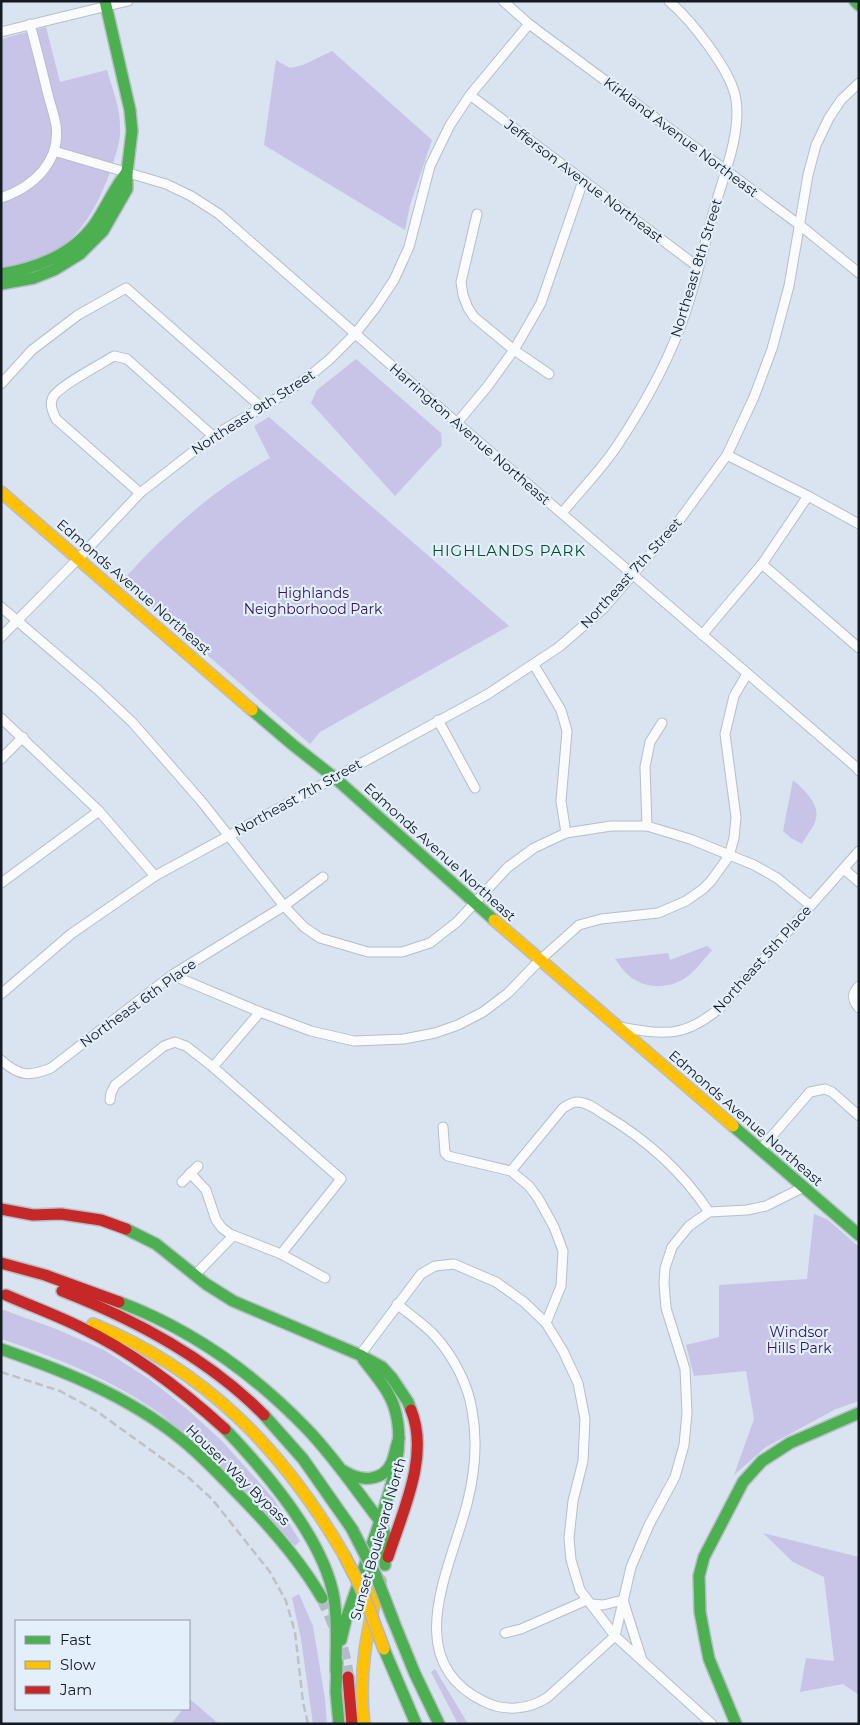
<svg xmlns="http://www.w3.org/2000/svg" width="860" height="1725" viewBox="0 0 860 1725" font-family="Montserrat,sans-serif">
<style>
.green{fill:#c7c4e8}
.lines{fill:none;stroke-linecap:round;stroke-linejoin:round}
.secondary-tunnel{stroke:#b3bbc7;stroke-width:12;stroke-dasharray:12 6;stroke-linecap:butt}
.street-casing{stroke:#b7bec7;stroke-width:11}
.fast-casing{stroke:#b7bec7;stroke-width:14}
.slow-casing{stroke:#b7bec7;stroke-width:14}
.jam-casing{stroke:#b7bec7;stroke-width:14}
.street{stroke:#f9fbfd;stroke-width:9}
.fast{stroke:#4caf50;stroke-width:11}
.slow{stroke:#ffc107;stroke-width:11}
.jam{stroke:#c62828;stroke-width:11}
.rail{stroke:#bfc1c5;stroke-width:2.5;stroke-dasharray:8 4;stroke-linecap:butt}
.fast-bridge-casing{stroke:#aeb4c0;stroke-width:14;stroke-linecap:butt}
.slow-bridge-casing{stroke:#aeb4c0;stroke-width:14;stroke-linecap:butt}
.fast-bridge{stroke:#4caf50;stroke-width:11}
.slow-bridge{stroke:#ffc107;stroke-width:11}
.labels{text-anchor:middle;stroke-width:4.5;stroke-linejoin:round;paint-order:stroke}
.street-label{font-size:14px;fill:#151b23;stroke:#e4effc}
.park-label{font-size:14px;fill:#32175d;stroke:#e4effc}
.neighbourhood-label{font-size:15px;letter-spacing:1px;fill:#015024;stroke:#e4effc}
</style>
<rect width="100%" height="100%" fill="#dae3f0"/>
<g class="green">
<path d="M46 27 60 82 107 70C112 88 120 107 120 126 121 139 117 151 113 163 102 197 85 234 52 253 40 260 15 265 1 270V39Z"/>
<path d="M332 51 432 140 410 205 405 230 264 145 276 60 290 68 303 65Z"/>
<path d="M356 359 441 433 442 445 395 496 311 403 317 390Z"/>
<path d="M269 417 509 626 320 732 310 744 122 581C169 530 209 493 270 458L254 426Z"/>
<path d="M793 780C803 789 820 803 816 819 814 827 806 836 802 844L791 838 783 831Z"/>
<path d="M707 946 712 950C704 959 697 969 688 976 669 990 645 990 627 974 622 970 619 963 615 959L668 953 670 960Z"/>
<path d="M814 1214 827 1219 859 1247V1401L836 1409 766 1447 734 1475 754 1419 746 1371 694 1376 686 1345 719 1337V1285L807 1279Z"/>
<path d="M1 1309 56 1329 104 1350 149 1379 187 1409 222 1441 273 1498 300 1541 295 1546C262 1508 228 1473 191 1440 181 1432 172 1423 162 1415 113 1380 58 1358 1 1339Z"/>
<path d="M763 1533 859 1557V1695L843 1684 800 1692 806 1658 834 1661 824 1577 793 1562Z"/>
<path d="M299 1594 313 1626 325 1699 327 1724H313L301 1639 292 1598Z"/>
<path d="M435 1669 468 1724H458L431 1672Z"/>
<path d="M191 1700 219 1724H171L183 1709H189V1702Z"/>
</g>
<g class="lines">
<path class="secondary-tunnel" d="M322 1598C334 1624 345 1649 348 1677"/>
<defs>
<g id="street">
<path d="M503 1 529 24 801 226 859 273"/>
<path d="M1 32 128 1"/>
<path d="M470 95 698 267"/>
<path d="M54 151 166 184 191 196 219 214 457 423 857 768 859 771"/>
<path d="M1 198C33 187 61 162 56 125 54 114 50 103 47 91 42 69 36 47 30 24"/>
<path d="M477 214 461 282 463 295 468 308 474 317 514 350 549 374"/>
<path d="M1 384 32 350 78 315 126 288 261 407"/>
<path d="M457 423 487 387 514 350 541 303 583 181"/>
<path d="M727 455 808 496 859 524"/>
<path d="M140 493 56 419C53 412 49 405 53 397 59 386 101 364 114 356L127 359 213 436"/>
<path d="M562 513C580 491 601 470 617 446 645 404 671 357 687 308 698 274 706 238 716 203 725 172 741 132 736 100 732 71 691 20 669 1"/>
<path d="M762 564 859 648"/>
<path d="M1 607 97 689 133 723 202 802 284 906 304 927 320 938 368 952H402L430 943 457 922 508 867 534 848 566 833 611 826H647L690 839 754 865 777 878 810 905"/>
<path d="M702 635 762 564 808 496"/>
<path d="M1 637 78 559 140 493 213 436 284 394 312 374 330 359 355 334 376 307 394 280 409 247 430 166 450 125 470 95 529 24"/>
<path d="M534 665 561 710 567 731 561 801 566 833"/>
<path d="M1 718 99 811 155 876"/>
<path d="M438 720 475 788"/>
<path d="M1 759 23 737"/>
<path d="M647 826 645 767 650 742 662 723"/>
<path d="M844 869 859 882"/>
<path d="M1 883 99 811"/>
<path d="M172 975 260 1012 311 1031 354 1041 404 1039 435 1033 458 1025 483 1012 508 993 540 960 579 925 601 919 658 913 686 901 703 889 711 881 729 856 734 838 736 817 725 734 734 696 747 674"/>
<path d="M859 986C851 994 852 1000 859 1008"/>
<path d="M1 994 71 934 155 876 488 694 559 647 604 608 678 522 727 455 754 397 772 349 789 286 808 175 816 145 829 118 841 100 859 83"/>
<path d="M620 1027C665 1035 685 1038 721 1007L859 851"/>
<path d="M1 1060C19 1076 29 1077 51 1068L172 975 284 906 323 877"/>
<path d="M213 1067 260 1012"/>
<path d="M110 1100 111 1093 115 1085 164 1046 175 1042 180 1044 186 1046 213 1067 341 1179 281 1254"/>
<path d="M443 1127 445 1153 448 1156 511 1171 529 1186 538 1198 554 1227 563 1251 561 1286 546 1323"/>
<path d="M760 1150 810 1092 825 1089 832 1092 859 1116"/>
<path d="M511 1171 563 1108C568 1105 572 1102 577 1102 588 1102 597 1110 605 1115 647 1140 682 1171 709 1212"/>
<path d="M190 1173 206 1190 216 1220 222 1228 230 1234 281 1254 325 1278"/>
<path d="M182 1182 198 1166"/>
<path d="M195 1275 233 1236"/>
<path d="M397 1304C410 1315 424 1324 435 1336 453 1356 468 1384 472 1410 478 1442 475 1473 467 1504 450 1570 400 1660 483 1701 504 1712 529 1710 548 1697L615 1636"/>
<path d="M360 1355 421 1274 435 1266 454 1264 496 1282 524 1302 546 1323 563 1351 578 1383 585 1419 583 1461 573 1501 569 1538 571 1560 580 1590 615 1636 712 1724"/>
<path d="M591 1604 603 1605 623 1600 642 1660"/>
<path d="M505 1633 521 1629 587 1600"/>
<path d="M615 1636 631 1567 649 1525 675 1477 684 1445 687 1413 685 1369 666 1308 664 1283 665 1268 672 1247 689 1226 709 1212 747 1210 766 1206 802 1188"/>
</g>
<g id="fast">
<path d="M855 1 859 5"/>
<path d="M1 274C37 268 72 255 94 225 106 208 114 188 127 172"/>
<path d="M1 284 34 278 54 270 80 254 103 231 127 189V172L132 131 130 110 105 1"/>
<path d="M252 710 293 745 335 778 494 920"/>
<path d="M733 1126 859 1235"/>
<path d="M126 1229 156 1244 206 1284 233 1301 360 1355 382 1367 392 1378 408 1402 411 1410"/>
<path d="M119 1302C191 1329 254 1374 307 1429 334 1457 356 1490 380 1521L385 1534V1565"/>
<path d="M1 1349C64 1371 128 1396 181 1439 205 1458 225 1481 247 1503 275 1532 301 1562 322 1598"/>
<path d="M264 1415 303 1459 352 1529"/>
<path d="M225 1429C266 1472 324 1539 334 1598 338 1622 336 1647 336 1671"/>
<path d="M344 1471C361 1482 383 1482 392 1462 395 1454 396 1446 399 1438"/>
<path d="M393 1620 415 1674 439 1724"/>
<path d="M341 1640 346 1619C356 1590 366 1561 376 1533 388 1495 407 1450 395 1410 390 1391 375 1375 363 1359"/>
<path d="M384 1649 416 1724"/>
<path d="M337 1662 336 1692 339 1724"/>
<path d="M736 1724 709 1659 705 1639 700 1612 699 1576 704 1557 743 1482 762 1461 790 1443 859 1413"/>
</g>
<g id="slow">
<path d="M1 492 252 710"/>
<path d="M494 920 733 1126"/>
<path d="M93 1324C206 1370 284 1451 344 1555"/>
<path d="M364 1724C358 1673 367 1630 380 1581"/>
</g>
<g id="jam">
<path d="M1 1209 33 1215 61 1214 101 1220 126 1229"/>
<path d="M1 1263 45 1275 119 1302"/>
<path d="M62 1291C136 1320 208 1358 264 1415"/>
<path d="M6 1295C31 1306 56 1315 80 1327 134 1353 181 1389 225 1429"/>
<path d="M388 1557C402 1513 430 1456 411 1410"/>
<path d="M348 1677 352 1724"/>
</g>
</defs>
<use href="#street" class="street-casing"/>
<use href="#fast" class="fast-casing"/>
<use href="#slow" class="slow-casing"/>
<use href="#jam" class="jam-casing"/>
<use href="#street" class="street"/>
<use href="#fast" class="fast"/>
<use href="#slow" class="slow"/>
<use href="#jam" class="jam"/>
<path class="rail" d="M1 1372 60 1391 95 1410 188 1477 212 1499 270 1572 286 1601 295 1632 303 1702 308 1724"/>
<defs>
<path id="fast-bridge" d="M352 1529 376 1576 393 1620"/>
<path id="slow-bridge" d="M344 1555 361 1588 384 1649"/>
</defs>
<use href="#fast-bridge" class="fast-bridge-casing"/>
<use href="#slow-bridge" class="slow-bridge-casing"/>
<use href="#fast-bridge" class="fast-bridge"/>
<use href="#slow-bridge" class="slow-bridge"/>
</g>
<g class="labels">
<g class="street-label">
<text transform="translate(681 137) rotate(37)" y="5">Kirkland Avenue Northeast</text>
<text transform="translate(584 181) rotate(37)" y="5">Jefferson Avenue Northeast</text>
<text transform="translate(696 268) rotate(-73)" y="5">Northeast 8th Street</text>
<text transform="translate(253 412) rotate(-33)" y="5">Northeast 9th Street</text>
<text transform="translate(470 434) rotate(41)" y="5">Harrington Avenue Northeast</text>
<text transform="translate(631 573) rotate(-48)" y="5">Northeast 7th Street</text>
<text transform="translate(134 587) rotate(41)" y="5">Edmonds Avenue Northeast</text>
<text transform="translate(298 797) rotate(-29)" y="5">Northeast 7th Street</text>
<text transform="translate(440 852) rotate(42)" y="5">Edmonds Avenue Northeast</text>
<text transform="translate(762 959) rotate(-48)" y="5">Northeast 5th Place</text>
<text transform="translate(138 1003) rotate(-36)" y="5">Northeast 6th Place</text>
<text transform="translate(746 1118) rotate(41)" y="5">Edmonds Avenue Northeast</text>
<text transform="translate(238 1475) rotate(44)" y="5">Houser Way Bypass</text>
<text transform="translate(378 1539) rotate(-74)" y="5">Sunset Boulevard North</text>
</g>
<g class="park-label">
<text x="313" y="598">Highlands<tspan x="313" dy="16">Neighborhood Park</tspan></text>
<text x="799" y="1337">Windsor<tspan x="799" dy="16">Hills Park</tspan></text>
</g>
<g class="neighbourhood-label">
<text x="509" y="556">HIGHLANDS PARK</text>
</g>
</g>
<rect width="860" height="1725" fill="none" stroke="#151b23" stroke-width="5"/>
<rect x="15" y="1620" width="175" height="90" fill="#e4effc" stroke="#919aa5"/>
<rect x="25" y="1636" width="25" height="8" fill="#4caf50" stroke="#919aa5"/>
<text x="60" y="1645" font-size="15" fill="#151b23">Fast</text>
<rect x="25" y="1661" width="25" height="8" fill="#ffc107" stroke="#919aa5"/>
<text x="60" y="1670" font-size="15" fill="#151b23">Slow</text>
<rect x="25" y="1686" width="25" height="8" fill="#c62828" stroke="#919aa5"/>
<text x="60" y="1695" font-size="15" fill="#151b23">Jam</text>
</svg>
